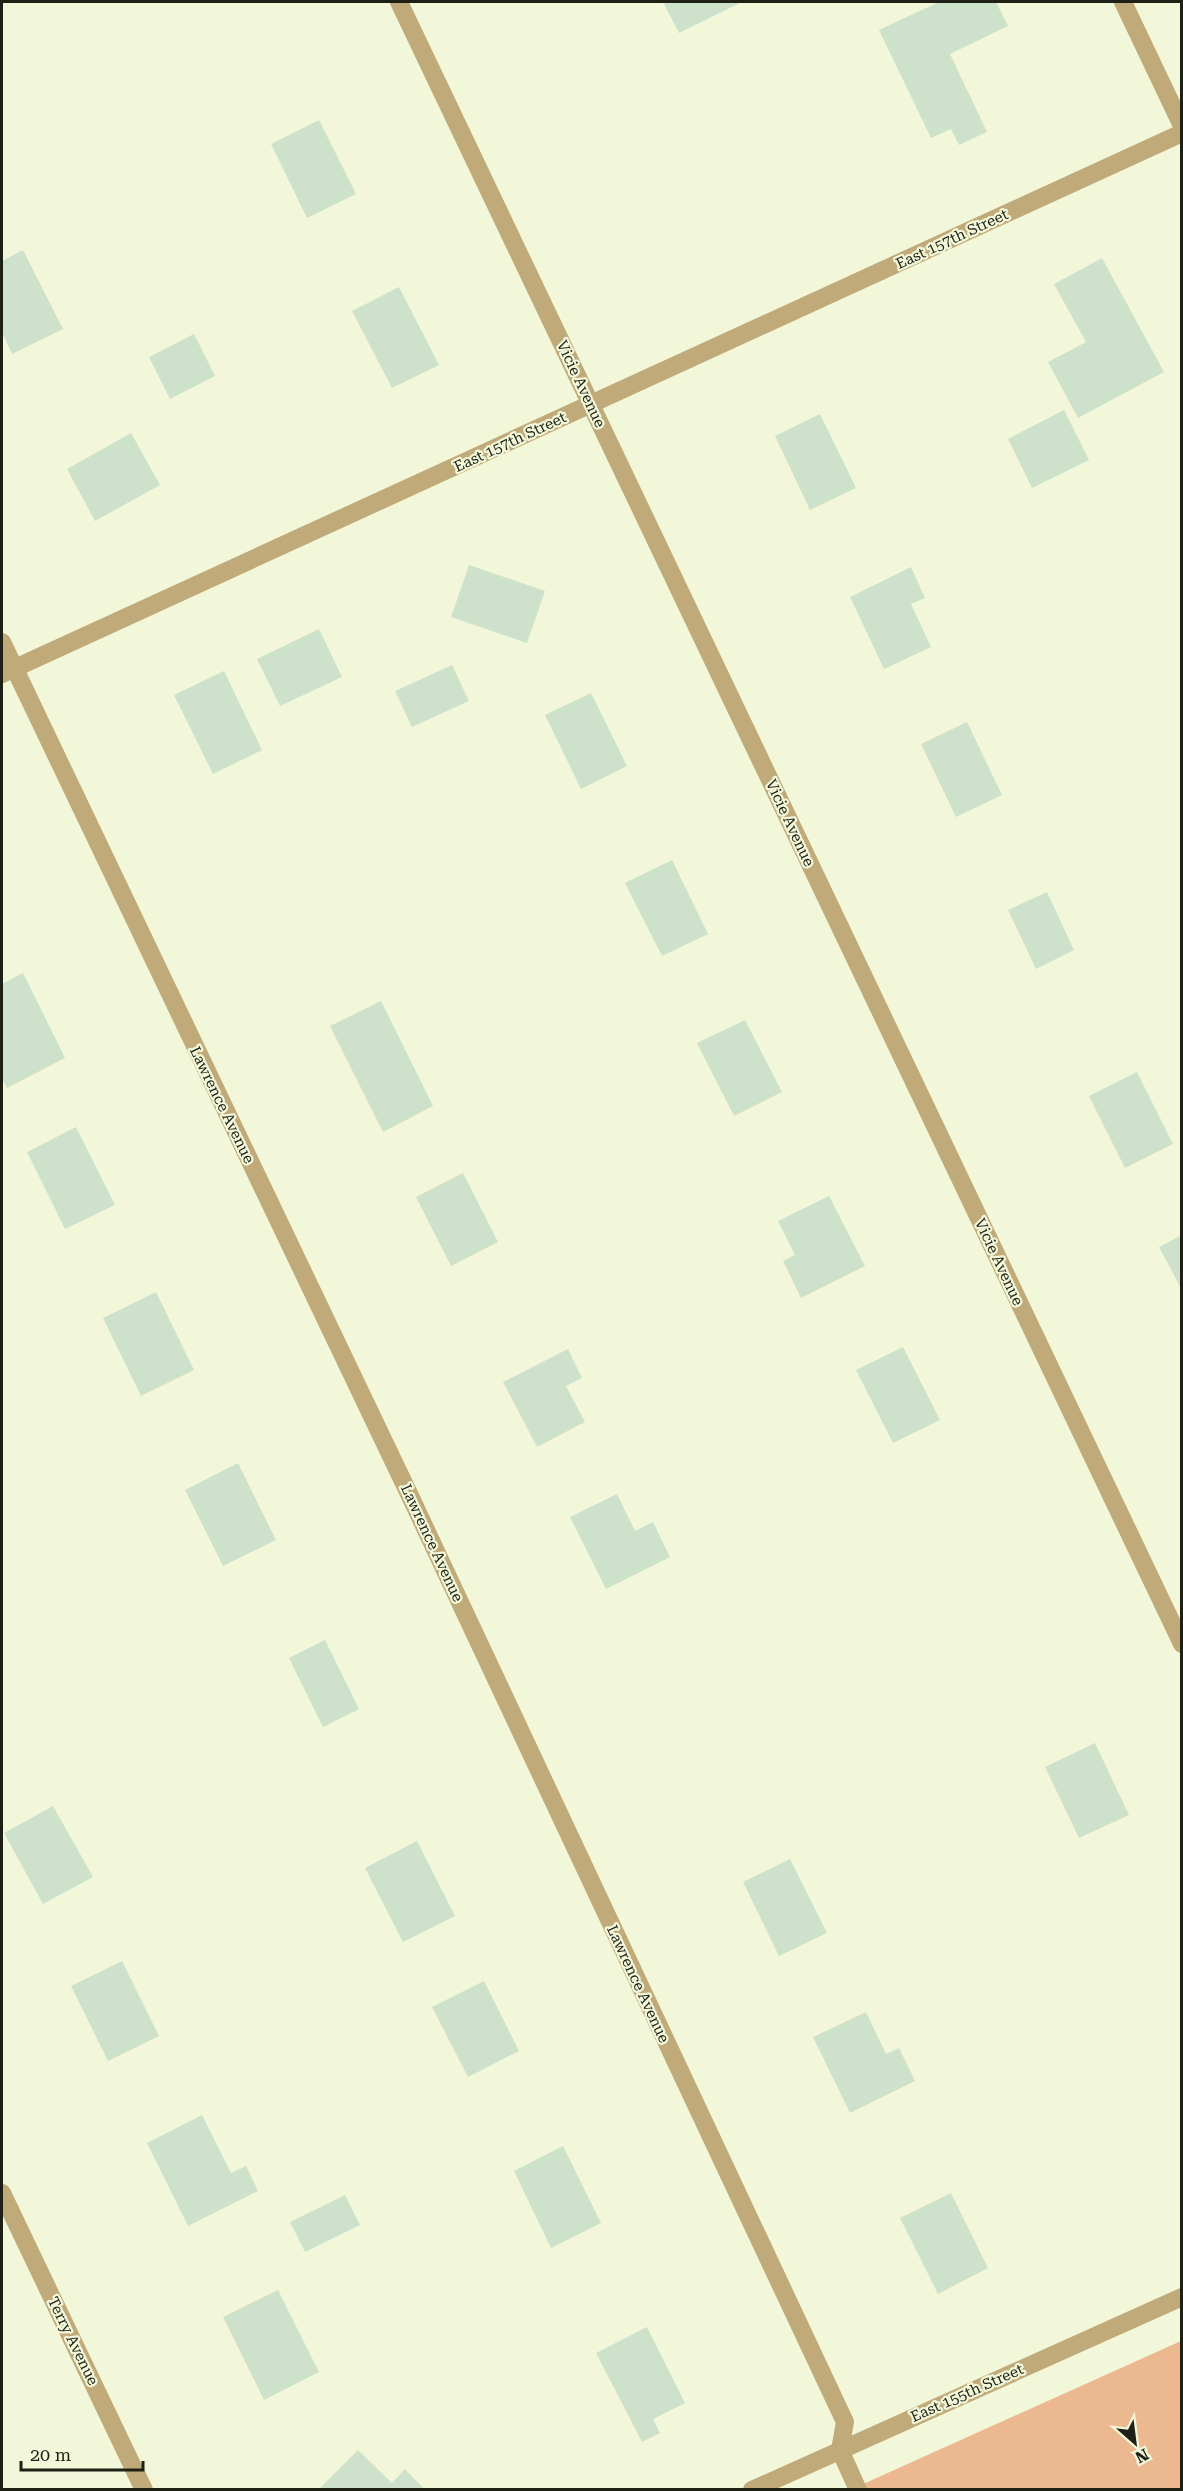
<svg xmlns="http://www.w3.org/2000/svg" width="1183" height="2491" viewBox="0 0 1183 2491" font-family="'Roboto Serif',serif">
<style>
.green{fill:#ecb88f}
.building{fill:#cee2cb}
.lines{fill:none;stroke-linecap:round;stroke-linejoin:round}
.minor{stroke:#c0aa7a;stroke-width:18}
.labels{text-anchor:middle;stroke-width:4.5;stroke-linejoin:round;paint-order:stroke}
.street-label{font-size:15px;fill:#1e2015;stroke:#f2f7d9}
</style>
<rect width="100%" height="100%" fill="#f2f7d9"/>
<path class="green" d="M1181 2341V2489H852Z"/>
<g class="building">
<path d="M663 2H742L679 33Z"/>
<path d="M939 2H996L1008 26 950 54 987 132 959 145 951 129 931 138 879 30Z"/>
<path d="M319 120 356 194 307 218 271 144Z"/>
<path d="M23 250 63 329 12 354 2 332V261Z"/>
<path d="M1102 258 1164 372 1078 418 1048 362 1086 342 1054 284Z"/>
<path d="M399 287 439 365 392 388 352 311Z"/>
<path d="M194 334 215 376 170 399 149 357Z"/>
<path d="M1064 410 1089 460 1032 488 1008 439Z"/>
<path d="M820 414 856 488 810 510 775 436Z"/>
<path d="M131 433 160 485 95 521 67 469Z"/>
<path d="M469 565 545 591 527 643 451 617Z"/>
<path d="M911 567 925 598 911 604 931 647 884 669 850 597Z"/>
<path d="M319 629 342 677 280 706 257 659Z"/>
<path d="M452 665 469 701 412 727 395 691Z"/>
<path d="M224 671 262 750 213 774 174 695Z"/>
<path d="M591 693 627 766 581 789 545 715Z"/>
<path d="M967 722 1002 795 956 817 921 744Z"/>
<path d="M672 860 708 934 662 956 625 883Z"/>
<path d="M1047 892 1074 950 1036 969 1008 910Z"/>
<path d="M23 973 65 1058 7 1088 2 1078V984Z"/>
<path d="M381 1001 433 1106 383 1132 330 1026Z"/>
<path d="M745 1020 782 1092 734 1116 697 1043Z"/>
<path d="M1137 1072 1173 1144 1125 1168 1089 1096Z"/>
<path d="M76 1127 115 1205 65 1229 27 1152Z"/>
<path d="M463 1173 498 1242 451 1266 416 1197Z"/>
<path d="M829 1196 865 1266 801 1298 783 1261 795 1255 778 1221Z"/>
<path d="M1182 1235V1290L1159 1247Z"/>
<path d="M156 1292 194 1370 141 1396 103 1318Z"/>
<path d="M903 1347 940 1420 893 1443 856 1370Z"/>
<path d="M568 1349 582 1378 566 1386 585 1422 537 1447 503 1382Z"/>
<path d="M238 1463 276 1540 223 1566 185 1490Z"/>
<path d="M617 1494 635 1531 653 1522 670 1557 606 1589 570 1517Z"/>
<path d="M325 1640 359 1709 323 1727 289 1658Z"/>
<path d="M1095 1743 1129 1815 1079 1838 1045 1767Z"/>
<path d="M53 1806 93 1877 43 1904 4 1833Z"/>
<path d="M417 1841 455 1916 403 1942 365 1868Z"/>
<path d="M790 1859 827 1933 779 1956 743 1882Z"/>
<path d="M122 1961 159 2036 108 2061 71 1986Z"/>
<path d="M484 1981 519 2051 468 2077 432 2007Z"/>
<path d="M866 2012 886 2054 899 2048 915 2081 850 2113 813 2037Z"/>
<path d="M202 2115 231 2173 246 2166 258 2191 188 2226 147 2143Z"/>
<path d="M563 2146 601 2223 551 2248 514 2171Z"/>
<path d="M951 2193 988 2268 938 2294 900 2218Z"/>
<path d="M345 2195 360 2225 305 2252 290 2222Z"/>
<path d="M278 2290 319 2372 264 2400 223 2317Z"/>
<path d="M647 2327 685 2403 653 2419 660 2433 642 2442 596 2353Z"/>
<path d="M358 2450 392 2483 405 2469 425 2490H318Z"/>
</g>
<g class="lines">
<g class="minor">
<path d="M399 2 1182 1644"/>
<path d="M1123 2 1182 126"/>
<path d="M2 642 411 1498 845 2422 840 2450 858 2490"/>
<path d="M2 674 1182 133"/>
<path d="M2 2193 144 2490"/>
<path d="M752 2490 1182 2297"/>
</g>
</g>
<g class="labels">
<g class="street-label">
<text transform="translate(952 239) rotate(-25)" y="5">East 157th Street</text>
<text transform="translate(581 384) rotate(65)" y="5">Vicie Avenue</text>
<text transform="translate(510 442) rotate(-25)" y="5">East 157th Street</text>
<text transform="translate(790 823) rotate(65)" y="5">Vicie Avenue</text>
<text transform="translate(222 1105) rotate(64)" y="5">Lawrence Avenue</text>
<text transform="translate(999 1262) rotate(65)" y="5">Vicie Avenue</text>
<text transform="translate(432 1543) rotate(65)" y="5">Lawrence Avenue</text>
<text transform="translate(638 1984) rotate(65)" y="5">Lawrence Avenue</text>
<text transform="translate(73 2341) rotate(64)" y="5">Terry Avenue</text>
<text transform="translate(967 2393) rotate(-24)" y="5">East 155th Street</text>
</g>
</g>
<rect width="1183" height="2491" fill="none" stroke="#1e2015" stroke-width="6"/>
<g transform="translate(1135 2443) rotate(152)" stroke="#f2f7d9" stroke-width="4.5" paint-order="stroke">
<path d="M0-4.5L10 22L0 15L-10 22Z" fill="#1e2015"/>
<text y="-9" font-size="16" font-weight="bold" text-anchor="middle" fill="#1e2015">N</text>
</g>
<path d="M21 2461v9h122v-9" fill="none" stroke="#1e2015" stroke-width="3"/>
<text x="30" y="2461" font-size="18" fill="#1e2015" stroke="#f2f7d9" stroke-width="4.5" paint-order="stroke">20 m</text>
</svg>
